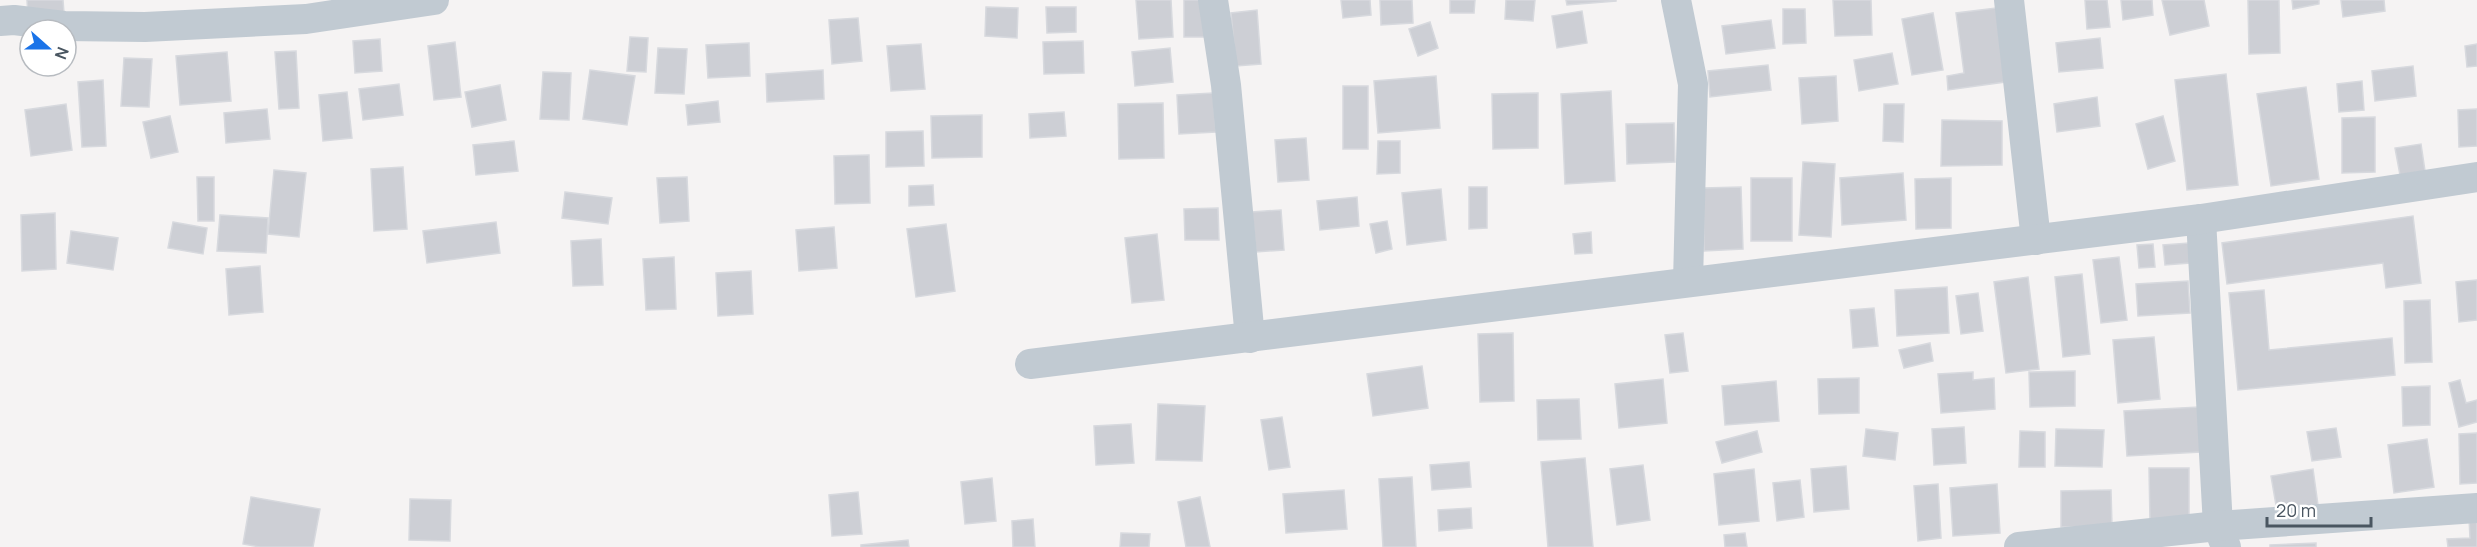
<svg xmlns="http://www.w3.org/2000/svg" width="2477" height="547" viewBox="0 0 2477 547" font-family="Manrope,sans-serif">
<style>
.building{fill:#cdcfd5;stroke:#d7d9de;stroke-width:1.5}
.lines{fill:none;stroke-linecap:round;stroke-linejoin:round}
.street{stroke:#c1cad2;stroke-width:30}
</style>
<rect width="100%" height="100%" fill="#f5f3f3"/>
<g class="building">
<path d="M27 0H63L64 13 28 15Z"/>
<path d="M1136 0H1171L1173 37 1139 39Z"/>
<rect x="1184" y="0" width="23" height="37"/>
<path d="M1341 0H1370L1371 15 1343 18Z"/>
<path d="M1380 0H1412L1413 23 1381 25Z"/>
<path d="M1450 0H1475L1474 13H1450Z"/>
<path d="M1506 0H1535L1533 21 1505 19Z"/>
<path d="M1566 0H1616V1L1567 5Z"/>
<path d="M1833 0H1871L1872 35 1835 36Z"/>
<path d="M2085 0H2107L2110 27 2087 29Z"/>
<path d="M2121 0H2152L2153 15 2123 20Z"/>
<path d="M2162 0H2204L2209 26 2170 35Z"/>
<path d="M2248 0H2279L2280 53 2249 54Z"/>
<path d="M2292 0H2319V4L2293 9Z"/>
<path d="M2341 0H2384L2385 11 2343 17Z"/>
<path d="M986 7 1018 8 1017 38 985 36Z"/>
<path d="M1046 7H1076V32L1047 33Z"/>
<path d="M1996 8 2005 82 1948 90 1947 76 1964 73 1956 13Z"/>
<path d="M1783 9H1805L1806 43 1783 44Z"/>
<path d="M1257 10 1261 64 1236 66 1231 13Z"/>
<path d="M1582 11 1587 43 1557 48 1552 16Z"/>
<path d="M1933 13 1943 70 1912 75 1902 19Z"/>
<path d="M858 18 862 61 832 64 829 20Z"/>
<path d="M1771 20 1775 48 1726 54 1722 26Z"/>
<path d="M1430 22 1438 48 1418 56 1409 29Z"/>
<path d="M630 37 648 38 646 72 627 71Z"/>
<path d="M2100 38 2103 68 2059 72 2056 43Z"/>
<path d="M380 39 382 71 355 73 353 41Z"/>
<path d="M1083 41 1084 73 1044 74 1043 42Z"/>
<path d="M455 42 461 97 434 100 428 46Z"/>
<path d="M749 43 750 76 708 78 706 45Z"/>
<path d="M921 44 925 89 891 91 887 46Z"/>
<path d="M2477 44V66L2467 67 2465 46Z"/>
<path d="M658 48 687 49 684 94 655 93Z"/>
<path d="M1170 48 1173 82 1135 86 1132 52Z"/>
<path d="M296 51 299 108 279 109 275 52Z"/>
<path d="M227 52 231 101 180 105 176 56Z"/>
<path d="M1892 53 1898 84 1859 91 1854 60Z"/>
<path d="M124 58 152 59 149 107 121 106Z"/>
<path d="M1768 65 1771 90 1710 97 1708 71Z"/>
<path d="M2413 66 2416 96 2375 101 2372 71Z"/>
<path d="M590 70 635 76 627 125 583 119Z"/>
<path d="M823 70 824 99 767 102 766 74Z"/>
<path d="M543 72 571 73 569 120 540 119Z"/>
<path d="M2226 74 2238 185 2187 190 2175 80Z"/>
<path d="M1436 76 1440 128 1378 133 1374 81Z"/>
<path d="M1836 76 1838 121 1802 124 1799 78Z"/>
<path d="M103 80 106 146 82 147 78 82Z"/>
<path d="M2362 81 2364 110 2339 112 2337 84Z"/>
<path d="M399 84 403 115 363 120 359 89Z"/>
<path d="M500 85 506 120 472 127 465 92Z"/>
<rect x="1343" y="86" width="25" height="63"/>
<path d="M2306 87 2319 179 2271 186 2257 94Z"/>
<path d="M1611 91 1615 181 1565 184 1561 94Z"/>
<path d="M347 92 352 138 323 141 319 95Z"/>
<path d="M1213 93 1216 132 1179 134 1177 95Z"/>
<path d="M1538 93V148L1493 149 1492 94Z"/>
<path d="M2097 97 2100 126 2057 132 2054 104Z"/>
<path d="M718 101 720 122 688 125 686 105Z"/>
<path d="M1163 103 1164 158 1119 159 1118 104Z"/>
<path d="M66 104 72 150 31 156 25 110Z"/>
<path d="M1884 104H1904L1903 142 1883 141Z"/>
<path d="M267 109 270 139 226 143 224 113Z"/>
<path d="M2477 109V146L2459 147 2458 110Z"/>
<path d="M1064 112 1066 136 1030 138 1029 114Z"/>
<path d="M982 115V157L932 158 931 116Z"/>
<path d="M170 116 178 152 151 158 143 122Z"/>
<path d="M2163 116 2175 161 2148 169 2136 124Z"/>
<path d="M2375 117V172L2342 173V118Z"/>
<path d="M1942 120 2002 121V165L1941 166Z"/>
<path d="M1674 123 1675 162 1627 164 1626 124Z"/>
<path d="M923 131 924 166 886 167V132Z"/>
<path d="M1306 138 1309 180 1278 182 1275 140Z"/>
<path d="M514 141 518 171 476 175 473 145Z"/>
<path d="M1378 141H1400V173L1377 174Z"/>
<path d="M2421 144 2425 171 2400 175 2395 148Z"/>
<path d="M869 155 870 203 835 204 834 156Z"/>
<path d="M1803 162 1835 164 1831 237 1799 235Z"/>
<path d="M403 167 407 229 374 231 371 169Z"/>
<path d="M274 170 306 173 299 237 268 234Z"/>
<path d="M1903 173 1906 220 1842 225 1840 178Z"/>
<path d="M197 177H214V221H198Z"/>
<path d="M687 177 689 221 660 223 657 178Z"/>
<rect x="1751" y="178" width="41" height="63"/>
<path d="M1951 178V228L1916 229 1915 179Z"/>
<path d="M933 185 934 205 909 206V186Z"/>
<path d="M1469 187H1487V228L1469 229Z"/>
<path d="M1741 187 1743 249 1704 251 1703 188Z"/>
<path d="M1441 189 1446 240 1407 245 1402 193Z"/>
<path d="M565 192 612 198 608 224 562 218Z"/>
<path d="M1357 197 1359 226 1320 230 1317 201Z"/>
<path d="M1218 208 1219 240H1185L1184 209Z"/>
<path d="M1281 210 1284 250 1256 252 1252 212Z"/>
<path d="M55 213 56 269 22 271 21 215Z"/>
<path d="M220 215 268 218 266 253 217 251Z"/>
<path d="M2413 216 2421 283 2386 288 2383 263 2227 284 2222 243Z"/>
<path d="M1387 221 1392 249 1376 253 1370 224Z"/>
<path d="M173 222 207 228 203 254 168 248Z"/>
<path d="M496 222 500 253 427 263 423 231Z"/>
<path d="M946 224 955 291 916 297 907 229Z"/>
<path d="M834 227 837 268 799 271 796 230Z"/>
<path d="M71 231 118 238 113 270 67 263Z"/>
<path d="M1591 232 1592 253 1575 254 1573 234Z"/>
<path d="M1157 234 1164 300 1132 303 1125 238Z"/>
<path d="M601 239 603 285 573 286 571 241Z"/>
<path d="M2189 243 2190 263 2165 265 2163 245Z"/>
<path d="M2153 244 2155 267 2139 268 2137 245Z"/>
<path d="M674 257 676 309 646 310 643 259Z"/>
<path d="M2119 257 2127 320 2101 323 2093 260Z"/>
<path d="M260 266 263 312 229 315 226 269Z"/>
<path d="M751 271 753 314 718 316 716 273Z"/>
<path d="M2082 274 2090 354 2063 357 2055 277Z"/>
<path d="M2028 277 2039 369 2006 373 1994 282Z"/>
<path d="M2477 280V320L2459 322 2456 282Z"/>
<path d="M2188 281 2190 313 2138 316 2136 284Z"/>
<path d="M1947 287 1949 333 1897 336 1895 290Z"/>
<path d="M2264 290 2269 350 2392 338 2395 375 2238 390 2229 293Z"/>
<path d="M1978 293 1983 331 1961 334 1956 296Z"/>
<path d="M2430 300 2432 362 2405 363 2404 301Z"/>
<path d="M1874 308 1878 346 1853 348 1850 310Z"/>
<path d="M1513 333 1514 401 1480 402 1478 334Z"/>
<path d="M1683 333 1688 371 1670 373 1665 335Z"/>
<path d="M2154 337 2160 399 2118 403 2113 340Z"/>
<path d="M1930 343 1933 361 1904 368 1899 350Z"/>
<path d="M1422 366 1428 408 1373 416 1367 374Z"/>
<path d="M2075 371V406L2030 407 2029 372Z"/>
<path d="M1973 372V380L1994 378 1995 409 1941 413 1938 374Z"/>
<path d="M1859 378V413L1819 414 1818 379Z"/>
<path d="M1663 379 1667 423 1619 428 1615 384Z"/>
<path d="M2460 380 2466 403 2477 400V422L2459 427 2449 383Z"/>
<path d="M1776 381 1779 421 1725 425 1722 386Z"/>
<path d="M2430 386V425L2403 426 2402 387Z"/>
<path d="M1579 399 1581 439 1538 440 1537 400Z"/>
<path d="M1158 404 1205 406 1202 461 1156 460Z"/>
<path d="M2199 407 2201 452 2127 456 2124 411Z"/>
<path d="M1282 417 1290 467 1269 470 1261 420Z"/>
<path d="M1131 424 1134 463 1096 465 1094 426Z"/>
<path d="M1964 427 1966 463 1934 465 1932 429Z"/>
<path d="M2336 428 2341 457 2312 461 2307 432Z"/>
<path d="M1866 429 1898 433 1895 460 1863 456Z"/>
<path d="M2056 429 2104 430 2102 467 2055 466Z"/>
<path d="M1757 431 1762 452 1722 463 1716 442Z"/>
<path d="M2020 431 2045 432V467H2019Z"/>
<path d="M2477 433V483L2460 484 2459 434Z"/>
<path d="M2427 439 2434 487 2394 493 2388 445Z"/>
<path d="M1585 458 1593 547H1548L1541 462Z"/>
<path d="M1469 462 1471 487 1432 490 1430 465Z"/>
<path d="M1643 465 1650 520 1617 525 1610 469Z"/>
<path d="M1846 466 1849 509 1814 512 1811 469Z"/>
<path d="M2149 468H2189V520L2150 521Z"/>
<path d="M1754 469 1759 521 1719 525 1714 474Z"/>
<path d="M2313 469 2318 505 2277 511 2271 476Z"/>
<path d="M1412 477 1416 547H1383L1379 479Z"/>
<path d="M992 478 996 521 965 524 961 482Z"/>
<path d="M1800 480 1804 517 1777 521 1773 483Z"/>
<path d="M1938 484 1941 538 1918 541 1914 486Z"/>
<path d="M1997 484 2000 533 1953 536 1950 488Z"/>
<path d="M1344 490 1347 529 1286 533 1283 494Z"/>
<path d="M2111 490 2112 526 2061 527V491Z"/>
<path d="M858 492 862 534 832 536 829 495Z"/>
<path d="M251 497 320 509 313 547H260L243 544Z"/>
<path d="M1200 497 1210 547H1186L1178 502Z"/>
<path d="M410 499 451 500 450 541 409 540Z"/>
<path d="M1471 508 1472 528 1439 531 1438 510Z"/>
<path d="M2469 518H2477V547H2448L2447 539 2470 538Z"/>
<path d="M1033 519 1035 547H1013L1012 521Z"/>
<path d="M1121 533 1150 534 1149 547H1120Z"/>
<path d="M1745 533 1747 547H1725L1724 535Z"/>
<path d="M908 540 909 547H861V545Z"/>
<path d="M2316 543V547H2270V545Z"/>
</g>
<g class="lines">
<g class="street">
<path d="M1213 0 1226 85 1250 338"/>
<path d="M1676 0 1693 84 1688 282"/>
<path d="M2009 0 2036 240"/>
<path d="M0 21 14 20 64 26 145 27 306 19 434 0"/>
<path d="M2201 219 2218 526 2226 547"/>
<path d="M1030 364 2201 219 2477 177"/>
<path d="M2019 547 2218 526 2477 508"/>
</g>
</g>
<g transform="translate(48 48) rotate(111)"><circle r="28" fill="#ffffff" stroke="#b7bbc0" stroke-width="1.5"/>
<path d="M0-4.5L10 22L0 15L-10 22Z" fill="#1a73e8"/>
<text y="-9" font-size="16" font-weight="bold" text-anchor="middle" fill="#4a5661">N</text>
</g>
<path d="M2267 517v9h104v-9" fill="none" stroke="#4a5661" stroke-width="3"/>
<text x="2276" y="517" font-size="18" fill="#4a5661" stroke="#ffffff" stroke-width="4.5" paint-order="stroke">20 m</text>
</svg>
